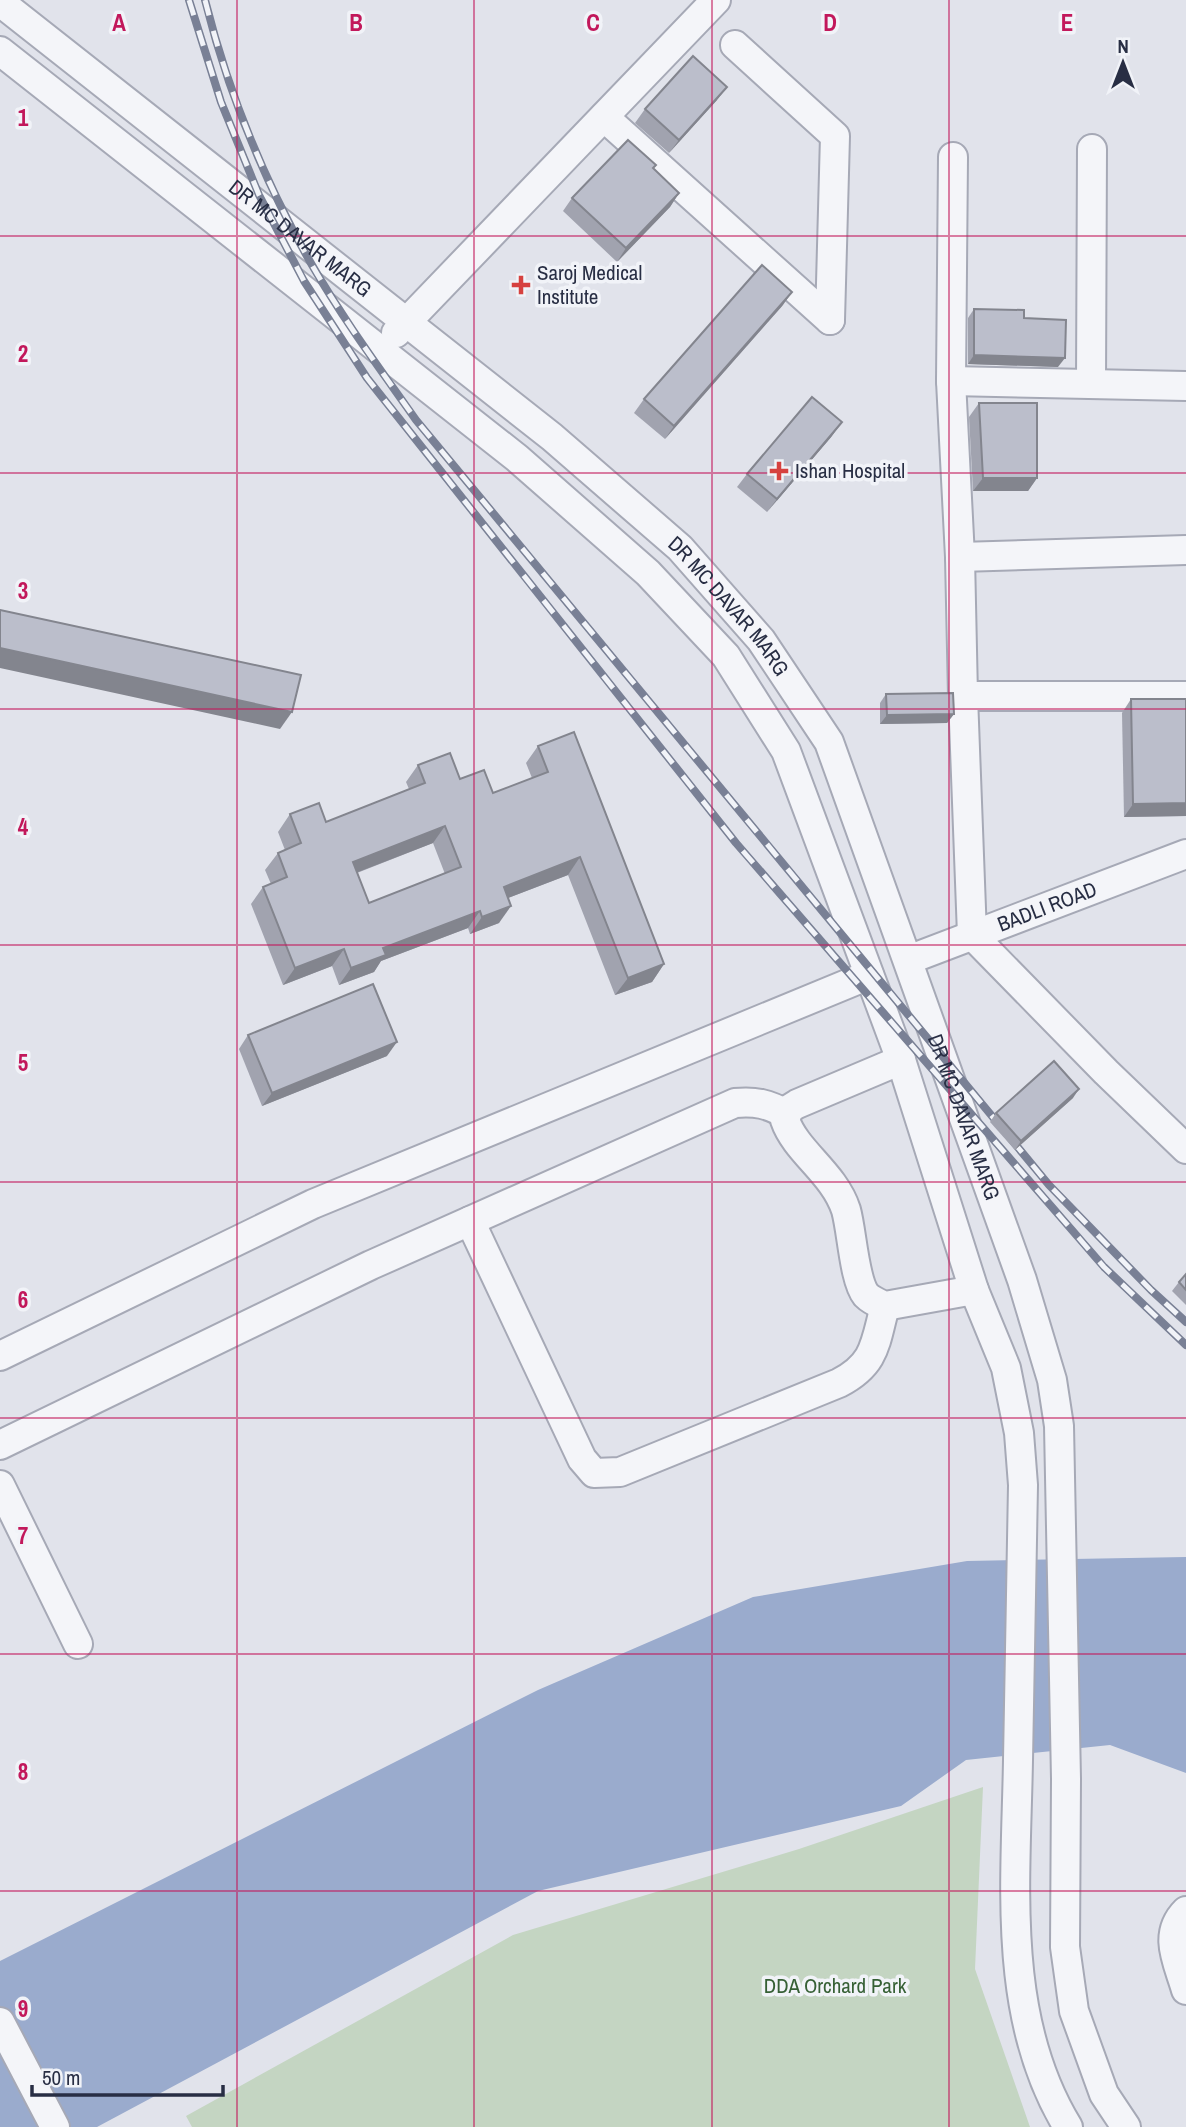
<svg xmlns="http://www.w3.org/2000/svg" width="1186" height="2127" viewBox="0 0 1186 2127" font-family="'Archivo Narrow',sans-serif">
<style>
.green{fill:#c4d5c2}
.water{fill:#9aabcd}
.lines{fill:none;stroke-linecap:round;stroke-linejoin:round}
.minor-casing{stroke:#a6a9b6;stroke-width:32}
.minor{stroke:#f4f5f9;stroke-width:28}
.rail-casing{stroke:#798095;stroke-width:8}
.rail{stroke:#f1f3f8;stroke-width:5;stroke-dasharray:16;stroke-linecap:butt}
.wall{fill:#a1a3af;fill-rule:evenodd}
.shaded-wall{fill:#83858e}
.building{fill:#bbbecb;stroke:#83858e;stroke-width:2;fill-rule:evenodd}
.grid{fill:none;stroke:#c2185b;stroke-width:2;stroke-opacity:0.55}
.poi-dot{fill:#d6413f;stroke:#f1f3f8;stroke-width:2.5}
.labels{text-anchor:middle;stroke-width:7;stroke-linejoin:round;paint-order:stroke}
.street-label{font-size:21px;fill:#282e44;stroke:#f1f3f8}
.poi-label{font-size:21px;fill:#282e44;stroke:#f1f3f8;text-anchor:start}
.park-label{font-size:21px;fill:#366035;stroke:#f1f3f8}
.grid-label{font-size:23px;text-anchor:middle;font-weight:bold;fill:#c2185b;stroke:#f1f3f8;stroke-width:7;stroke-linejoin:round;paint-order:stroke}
</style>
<rect width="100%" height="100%" fill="#e1e3eb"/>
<path class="green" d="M983 1787 975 1969 1030 2127H192L186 2116 513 1935 799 1849Z"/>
<path class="water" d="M1186 1557V1773L1110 1745 966 1760 901 1806 538 1891 97 2127H0V1961L538 1690 753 1597 967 1561Z"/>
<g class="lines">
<defs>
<g id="minor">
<path id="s1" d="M0 2 552 437 680 548 761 640 829 742 1022 1280 1052 1380 1059 1426 1066 1779 1065 1947 1074 2011 1104 2094 1126 2127"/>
<path d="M735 45 835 136 830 320"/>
<path d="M0 51 517 458 648 573 726 656 786 751 901 1060 974 1290 1006 1368 1019 1433 1023 1485C1021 1577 1020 1669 1018 1760 1016 1883 1001 2018 1068 2127"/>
<path d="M604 117 830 320"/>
<path d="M953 157 951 381 960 557 963 696 972 935 1106 1072 1186 1149"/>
<path d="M396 333 716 0"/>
<path d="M951 381 1186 386"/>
<path d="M1091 384 1092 149"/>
<path d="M960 557 1186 550"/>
<path d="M963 696H1186"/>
<path id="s2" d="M908 960 1186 854"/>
<path d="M901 1060 797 1104 789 1109 785 1120C796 1152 834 1173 846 1210 852 1231 854 1280 866 1295 872 1301 878 1303 885 1306L974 1290"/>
<path d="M470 1221 582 1459 594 1473 620 1472 839 1383C876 1364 875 1343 885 1306"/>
<path d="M0 1356 313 1204 869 975"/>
<path d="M0 1445 371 1265 735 1103C756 1101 768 1104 786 1114"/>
<path d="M0 1485 78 1644"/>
<path d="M1186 1911C1162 1935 1178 1962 1186 1990"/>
<path d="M0 2022 55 2127"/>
</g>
</defs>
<use href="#minor" class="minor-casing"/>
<use href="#minor" class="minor"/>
<defs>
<g id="rail">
<path d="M189 0 221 102 259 195 304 281 367 378 736 843 1104 1267 1186 1345"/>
<path d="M205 0C228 92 265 183 312 265 343 319 380 369 416 420L1049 1185 1151 1290 1186 1322"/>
</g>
</defs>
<use href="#rail" class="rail-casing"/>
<use href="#rail" class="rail"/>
</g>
<g class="wall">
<path d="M717 100 669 153 635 123 645 109Z"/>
<path d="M656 165 653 169 679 193 670 207 617 262 563 211 572 198Z"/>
<path d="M783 305 665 439 634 413 644 399Z"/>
<path d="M974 309 1024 318 1058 367 968 364V318Z"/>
<path d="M979 403 1037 478 1028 491H973L969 417Z"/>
<path d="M832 436 767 512 737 487 747 474Z"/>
<path d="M886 694 954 714 947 723 880 724V703Z"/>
<path d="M1131 699 1186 816 1124 817 1122 713Z"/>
<path d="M538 746 664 964 652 982 615 995 568 875 508 898 499 923 470 934 468 928 381 961 374 972 339 985 332 966 283 985 251 904 263 887 271 884 265 870 278 853 285 850 278 832 290 814 326 822 409 789 406 782 418 765 493 793 532 778 526 763ZM433 843 445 874 369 903 357 873Z"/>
<path d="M248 1035 387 1056 262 1106 239 1049Z"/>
<path d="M1073 1098 1015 1150 990 1122 996 1113Z"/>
<path d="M1186 1274V1305L1172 1291 1179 1282Z"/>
</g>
<g class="shaded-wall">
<path d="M727 87 717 100 669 153 679 140Z"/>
<path d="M679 193 670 207 617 262 626 248Z"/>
<path d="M792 292 783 305 665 439 674 426Z"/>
<path d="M974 355 1065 358 1058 367 968 364Z"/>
<path d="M842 422 832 436 767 512 777 499Z"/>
<path d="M983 478H1037L1028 491H973Z"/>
<path d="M0 648 292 712 280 729 0 668Z"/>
<path d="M954 714 947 723 880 724 887 715Z"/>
<path d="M1186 803V816L1124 817 1133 804Z"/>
<path d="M445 826 433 843 340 879 353 862Z"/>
<path d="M580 857 568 875 492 904 504 887Z"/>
<path d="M511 906 499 923 470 934 482 917Z"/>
<path d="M480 911 468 928 381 961 374 972 339 985 351 968 383 948Z"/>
<path d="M344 949 332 966 283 985 295 968Z"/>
<path d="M664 964 652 982 615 995 628 978Z"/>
<path d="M397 1042 387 1056 262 1106 272 1093Z"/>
<path d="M1079 1089 1073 1098 1015 1150 1021 1141Z"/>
</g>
<g class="building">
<path d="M693 56 727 87 679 140 645 109Z"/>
<path d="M628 140 656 165 653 168 679 193 626 248 572 198Z"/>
<path d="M762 265 792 292 674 426 644 399Z"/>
<path d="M974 309 1024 310V318L1066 320 1065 358 974 355Z"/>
<path d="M812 397 842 422 777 499 747 474Z"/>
<path d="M979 403H1037V478H983Z"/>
<path d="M0 610 301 675 292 712 0 648Z"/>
<path d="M953 693 954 714 887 715 886 694Z"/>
<path d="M1131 699H1186V803L1133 804Z"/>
<path d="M574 732 664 964 628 978 580 857 504 887 511 906 482 917 480 911 383 948 386 955 351 968 344 949 295 968 263 887 287 877 278 853 301 843 290 814 319 803 326 822 425 783 418 765 450 753 460 779 484 770 493 793 548 772 538 746ZM445 826 461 867 369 903 353 862Z"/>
<path d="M373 984 397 1042 272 1093 248 1035Z"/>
<path d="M1054 1061 1079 1089 1021 1141 996 1113Z"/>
<path d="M1186 1274V1290L1179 1282Z"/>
</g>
<path class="grid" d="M237 0V2127M474 0V2127M712 0V2127M949 0V2127M0 236H1186M0 473H1186M0 709H1186M0 945H1186M0 1182H1186M0 1418H1186M0 1654H1186M0 1891H1186"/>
<g class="poi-dot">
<path d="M517.5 274.5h7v7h7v7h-7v7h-7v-7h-7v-7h7z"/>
<path d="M775.5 460.5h7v7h7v7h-7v7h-7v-7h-7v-7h7z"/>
</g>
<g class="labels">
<g class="street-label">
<text dy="7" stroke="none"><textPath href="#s1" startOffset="382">DR MC DAVAR MARG</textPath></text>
<text dy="7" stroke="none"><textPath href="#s1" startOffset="948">DR MC DAVAR MARG</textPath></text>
<text dy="7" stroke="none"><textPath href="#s2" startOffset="149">BADLI ROAD</textPath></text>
<text dy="7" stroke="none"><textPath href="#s1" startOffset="1516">DR MC DAVAR MARG</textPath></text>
</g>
<g class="poi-label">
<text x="537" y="280">Saroj Medical<tspan x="537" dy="24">Institute</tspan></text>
<text x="795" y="478">Ishan Hospital</text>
</g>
<g class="park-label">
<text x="835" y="1993">DDA Orchard Park</text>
</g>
</g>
<g class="grid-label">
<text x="119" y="31">A</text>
<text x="356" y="31">B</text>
<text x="593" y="31">C</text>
<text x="830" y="31">D</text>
<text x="1067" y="31">E</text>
<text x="23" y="126">1</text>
<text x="23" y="362">2</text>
<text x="23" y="599">3</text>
<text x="23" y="835">4</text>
<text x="23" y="1071">5</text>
<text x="23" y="1308">6</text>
<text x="23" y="1544">7</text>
<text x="23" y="1780">8</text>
<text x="23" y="2017">9</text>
</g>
<g transform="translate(1123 63)" stroke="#f1f3f8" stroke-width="5" paint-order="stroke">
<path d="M0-5L12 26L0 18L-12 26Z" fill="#282e44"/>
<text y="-10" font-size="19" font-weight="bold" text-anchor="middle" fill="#282e44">N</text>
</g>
<path d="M32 2085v10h191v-10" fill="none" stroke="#282e44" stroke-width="3.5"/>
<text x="42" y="2085" font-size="21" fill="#282e44" stroke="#f1f3f8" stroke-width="5" paint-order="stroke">50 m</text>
</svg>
